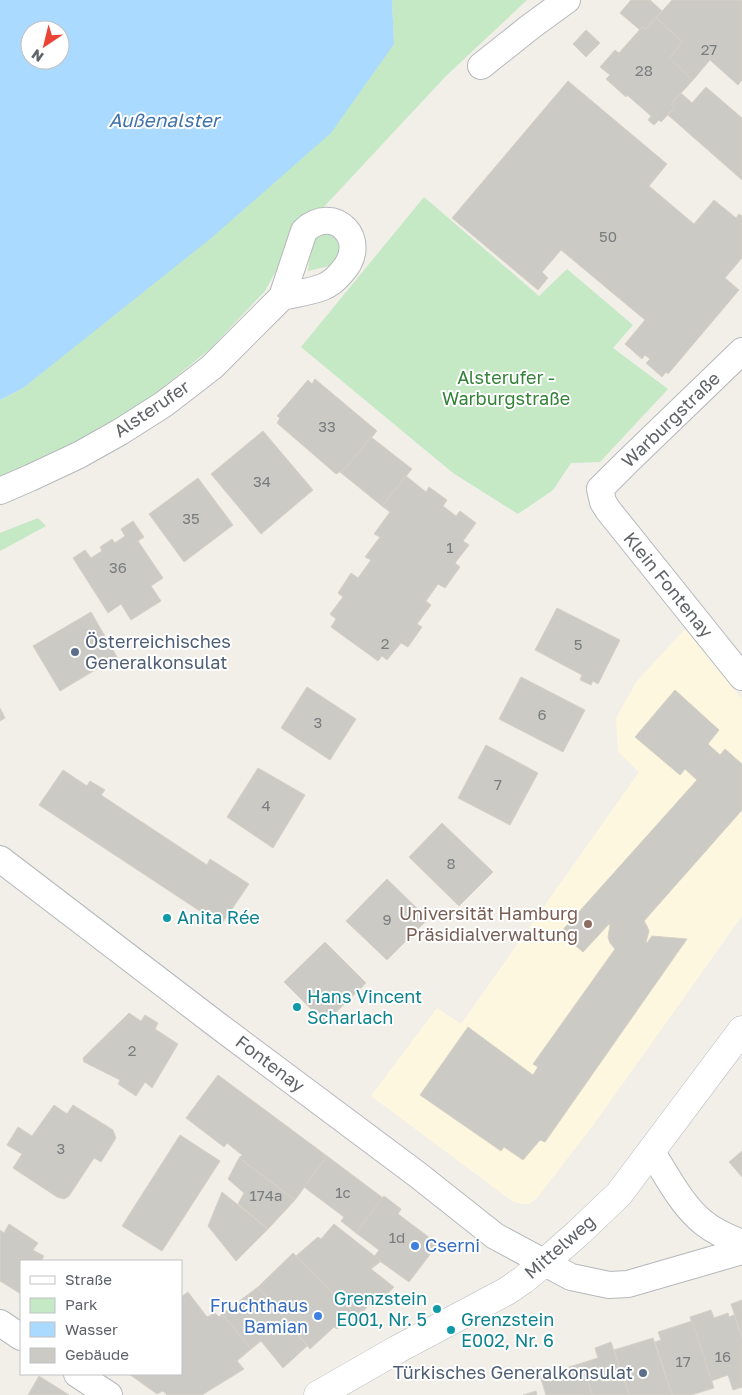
<svg xmlns="http://www.w3.org/2000/svg" width="742" height="1395" viewBox="0 0 742 1395" font-family="'Golos Text',sans-serif">
<style>
.commercial{fill:#fef7e0}
.green{fill:#c5e8c5}
.water{fill:#aadaff;fill-rule:evenodd}
.building{fill:#cccac5;stroke:#d6d1c6}
.lines{fill:none;stroke-linecap:round;stroke-linejoin:round}
.street-casing{stroke:#b5b8bc;stroke-width:28}
.secondary-casing{stroke:#b6babf;stroke-width:29}
.street{stroke:#fff;stroke-width:26}
.secondary{stroke:#fff;stroke-width:28}
.service-dot{fill:#5c6f8a;stroke:#fff;stroke-width:2}
.culture-dot{fill:#0f9aa8;stroke:#fff;stroke-width:2}
.education-dot{fill:#8d6e63;stroke:#fff;stroke-width:2}
.shop-dot{fill:#3f7fe0;stroke:#fff;stroke-width:2}
.labels{text-anchor:middle;stroke-width:4;stroke-linejoin:round;paint-order:stroke}
.number-label{font-size:15px;fill:#7a7d7f}
.park-label{font-size:18px;fill:#348238;stroke:#fff}
.street-label{font-size:18px;fill:#5f6368;stroke:#fff}
.service-label{font-size:18px;fill:#4e5e75;stroke:#fff;text-anchor:start}
.education-label{font-size:18px;fill:#785e54;stroke:#fff;text-anchor:end}
.culture-label{font-size:18px;fill:#0d838f;stroke:#fff;text-anchor:start}
.shop-label{font-size:18px;fill:#366cbe;stroke:#fff;text-anchor:start}
.water-label{font-size:19px;font-style:italic;fill:#4174aa;stroke:#fff}
</style>
<rect width="100%" height="100%" fill="#f1efe8"/>
<path class="commercial" d="M685 629 742 699V916L594 1124 537 1198 529 1204H521L512 1201 371 1096 437 1008 461 1024 639 772 618 752 616 718 637 681Z"/>
<g class="green">
<path d="M392 0H527L446 76 292 241 265 291 211 348 150 398 98 431 63 451 0 479V400L23 388 394 44Z"/>
<path d="M424 197 539 296 567 269 633 325 613 348 668 389 600 462 571 463 553 490 518 514 453 473 301 347Z"/>
<path d="M325 234C334 235 336 239 341 247L334 265 308 271 311 242 316 236Z"/>
<path d="M38 518 46 526 0 551V533Z"/>
</g>
<path class="water" d="M0 0H392L394 44 331 133 210 239 23 388 0 400ZM30 30H60V60H30Z"/>
<g class="building">
<path d="M631 0H650L662 11 645 30 642 27 640 30 620 13Z"/>
<path d="M672 0H742V80L738 85 710 60 693 80 669 58 683 42 656 18Z"/>
<path d="M656 18 683 42 669 58 693 80 671 104 675 107 661 122 659 120 654 125 648 120 651 116 627 95 626 97 606 79 610 75 600 67 615 50 619 53 642 27 645 30Z"/>
<path d="M586 30 600 43 586 57 573 44Z"/>
<path d="M568 81 667 164 649 186 694 224 714 200 736 218 739 214 742 216V258L725 278 739 290 668 374 666 372 662 377 646 363 650 359 645 355 642 359 625 344 645 320 561 250 542 272 548 278 538 290 452 218Z"/>
<path d="M706 87 742 118V180L668 115 675 107 671 104 681 93 692 103Z"/>
<path d="M315 379 377 431 345 469 336 474 277 423 280 418 277 416 308 380 312 384Z"/>
<path d="M263 431 313 490 261 534 211 474Z"/>
<path d="M371 437 412 469 382 506 340 472 345 469Z"/>
<path d="M406 476 426 492 429 487 447 500 443 506 456 516 460 511 476 523 463 541 469 545 455 563 460 567 445 588 438 584 426 601 431 605 417 624 422 627 408 647 401 643 387 660 382 656 378 661 331 627 336 619 330 614 343 597 338 593 351 573 358 578 371 560 365 557 380 537 374 534 390 512 382 506Z"/>
<path d="M198 478 233 525 184 562 149 514Z"/>
<path d="M133 521 144 537 138 541 163 578 151 586 161 601 131 620 121 604 108 613 73 558 85 550 91 558 102 551 100 547 112 539 115 543 125 536 121 529Z"/>
<path d="M557 608 620 640 598 684 593 681 591 685 580 680 582 675 535 650Z"/>
<path d="M91 612 117 657 60 691 33 646Z"/>
<path d="M521 677 585 710 563 752 499 719Z"/>
<path d="M307 687 356 719 330 760 281 728Z"/>
<path d="M675 690 719 730 708 744 720 755 725 749 742 764V810L644 921 647 926 649 931 646 942 647 943 652 936 687 939 545 1142 540 1140 523 1160 504 1147 501 1151 420 1095 468 1027 533 1075 538 1067 533 1064 615 949 610 943 608 937 610 925 609 924 583 952 560 933 697 780 685 769 680 775 635 737Z"/>
<path d="M0 708 5 718 0 721Z"/>
<path d="M486 745 538 773 510 825 458 798Z"/>
<path d="M258 768 305 795 273 848 227 817Z"/>
<path d="M63 770 87 786 90 781 105 790 101 795 207 865 210 859 249 884 221 925 39 805Z"/>
<path d="M442 823 493 872 459 906 409 857Z"/>
<path d="M387 879 428 919 387 960 346 921Z"/>
<path d="M325 942 366 983 325 1023 284 982Z"/>
<path d="M129 1013 141 1021 145 1015 158 1023 155 1029 178 1044 152 1088 145 1082 136 1096 118 1084 120 1080 84 1062 83 1058Z"/>
<path d="M218 1075 327 1156 295 1200 239 1158 242 1155 227 1143 224 1147 186 1118Z"/>
<path d="M54 1105 67 1114 73 1105 113 1130 116 1138 101 1162 94 1158 69 1196 64 1199 57 1197 13 1168 22 1154 7 1145 18 1127 32 1136Z"/>
<path d="M180 1135 220 1161 162 1251 122 1226Z"/>
<path d="M742 1151V1177L729 1162Z"/>
<path d="M327 1156 383 1198 356 1233 341 1221 344 1217 304 1187Z"/>
<path d="M239 1158 295 1200 268 1229 238 1204 244 1193 228 1179Z"/>
<path d="M222 1192 268 1229 236 1261 208 1226Z"/>
<path d="M384 1196 401 1209 398 1214 438 1244 409 1282 374 1257 379 1250 356 1233Z"/>
<path d="M9 1224 38 1243 33 1250 44 1256 41 1261H21V1294L0 1281V1230L4 1233Z"/>
<path d="M334 1224 381 1261 371 1269 394 1287 376 1305 371 1302 358 1318 296 1256 318 1237 321 1239Z"/>
<path d="M293 1253 355 1315 337 1329 334 1327 310 1349 258 1287Z"/>
<path d="M258 1287 307 1346 283 1368 261 1341 251 1349 222 1314Z"/>
<path d="M188 1292 207 1317 215 1313 219 1317 222 1314 251 1349 237 1361 244 1369 202 1395H167L163 1391 157 1394 129 1374H181V1297Z"/>
<path d="M742 1300V1338L731 1304Z"/>
<path d="M711 1310 714 1318 728 1313 729 1317 734 1315 742 1338V1387L733 1390 728 1375 711 1381 690 1317Z"/>
<path d="M692 1321 714 1388 691 1395H672L655 1342 661 1340 658 1332Z"/>
<path d="M653 1338 672 1395H629L614 1350Z"/>
<path d="M611 1342 629 1395H592L582 1363 598 1358 595 1348Z"/>
<path d="M582 1363 592 1395H546L540 1376Z"/>
<path d="M39 1376 69 1395H28Z"/>
<path d="M536 1391 537 1395H523Z"/>
</g>
<g class="lines">
<defs>
<g id="street">
<path d="M481 66 530 27 567 0"/>
<path d="M742 351 628 461 600 489 603 502 608 510 742 677"/>
<path d="M0 491 30 478 79 455 120 432 164 404 212 367 282 297 304 231C334 202 372 241 341 273 337 278 330 284 323 287 310 292 295 294 282 297"/>
<path d="M0 859 216 1024 418 1175 495 1236 571 1277 609 1285 628 1284 742 1251"/>
<path d="M651 1151C667 1175 681 1205 704 1223 715 1232 729 1238 742 1243"/>
<path d="M0 1323 21 1337"/>
<path d="M77 1374 109 1395"/>
</g>
<path id="secondary" d="M318 1395 398 1349 507 1291 523 1280 544 1263 577 1234 619 1194 742 1030"/>
</defs>
<use href="#street" class="street-casing"/>
<use href="#secondary" class="secondary-casing"/>
<use href="#street" class="street"/>
<use href="#secondary" class="secondary"/>
</g>
<g class="service-dot">
<circle cx="75" cy="652" r="5"/>
<circle cx="643" cy="1373" r="5"/>
</g>
<g class="culture-dot">
<circle cx="167" cy="918" r="5"/>
<circle cx="297" cy="1007" r="5"/>
<circle cx="437" cy="1309" r="5"/>
<circle cx="451" cy="1330" r="5"/>
</g>
<circle class="education-dot" cx="588" cy="924" r="5"/>
<g class="shop-dot">
<circle cx="415" cy="1246" r="5"/>
<circle cx="318" cy="1316" r="5"/>
</g>
<g class="labels">
<g class="number-label">
<text x="709" y="55">27</text>
<text x="644" y="76">28</text>
<text x="608" y="242">50</text>
<text x="327" y="432">33</text>
<text x="262" y="487">34</text>
<text x="191" y="524">35</text>
<text x="450" y="553">1</text>
<text x="118" y="573">36</text>
<text x="385" y="649">2</text>
<text x="578" y="650">5</text>
<text x="542" y="720">6</text>
<text x="318" y="728">3</text>
<text x="498" y="790">7</text>
<text x="266" y="811">4</text>
<text x="451" y="869">8</text>
<text x="387" y="925">9</text>
<text x="132" y="1056">2</text>
<text x="61" y="1154">3</text>
<text x="343" y="1198">1c</text>
<text x="266" y="1201">174a</text>
<text x="397" y="1243">1d</text>
<text x="723" y="1362">16</text>
<text x="683" y="1367">17</text>
</g>
<g class="park-label">
<text x="506" y="384">Alsterufer -<tspan x="506" dy="21">Warburgstraße</tspan></text>
</g>
<g class="street-label">
<text transform="translate(152 409) rotate(-34)" y="6">Alsterufer</text>
<text transform="translate(671 420) rotate(-44)" y="6">Warburgstraße</text>
<text transform="translate(668 585) rotate(51)" y="6">Klein Fontenay</text>
<text transform="translate(270 1064) rotate(37)" y="6">Fontenay</text>
<text transform="translate(560 1247) rotate(-41)" y="6">Mittelweg</text>
</g>
<g class="service-label">
<text x="85" y="648">Österreichisches<tspan x="85" dy="21">Generalkonsulat</tspan></text>
<text x="633" y="1379" text-anchor="end">Türkisches Generalkonsulat</text>
</g>
<g class="education-label">
<text x="578" y="920">Universität Hamburg<tspan x="578" dy="21">Präsidialverwaltung</tspan></text>
</g>
<g class="culture-label">
<text x="177" y="924">Anita Rée</text>
<text x="307" y="1003">Hans Vincent<tspan x="307" dy="21">Scharlach</tspan></text>
<text x="427" y="1305" text-anchor="end">Grenzstein<tspan x="427" dy="21">E001, Nr. 5</tspan></text>
<text x="461" y="1326">Grenzstein<tspan x="461" dy="21">E002, Nr. 6</tspan></text>
</g>
<g class="shop-label">
<text x="425" y="1252">Cserni</text>
<text x="308" y="1312" text-anchor="end">Fruchthaus<tspan x="308" dy="21">Bamian</tspan></text>
</g>
<g class="water-label">
<text x="164" y="127">Außenalster</text>
</g>
</g>
<rect x="20" y="1260" width="162" height="115" fill="#ffffff" stroke="#bfc1c3"/>
<rect x="30" y="1276" width="25" height="8" fill="#ffffff" stroke="#bfc1c3"/>
<text x="65" y="1285" font-size="15" fill="#5f6368">Straße</text>
<rect x="30" y="1298" width="25" height="15" fill="#c5e8c5" stroke="#bfc1c3"/>
<text x="65" y="1310" font-size="15" fill="#5f6368">Park</text>
<rect x="30" y="1322" width="25" height="15" fill="#aadaff" stroke="#bfc1c3"/>
<text x="65" y="1335" font-size="15" fill="#5f6368">Wasser</text>
<rect x="30" y="1348" width="25" height="15" fill="#cccac5" stroke="#bfc1c3"/>
<text x="65" y="1360" font-size="15" fill="#5f6368">Gebäude</text>
<g transform="translate(45 45) rotate(215)"><circle r="24" fill="#ffffff" stroke="#bfc1c3"/>
<path d="M0-4L9 19L0 12L-9 19Z" fill="#ea4335"/>
<text y="-8" font-size="14" font-weight="bold" text-anchor="middle" fill="#5f6368">N</text>
</g>
</svg>
